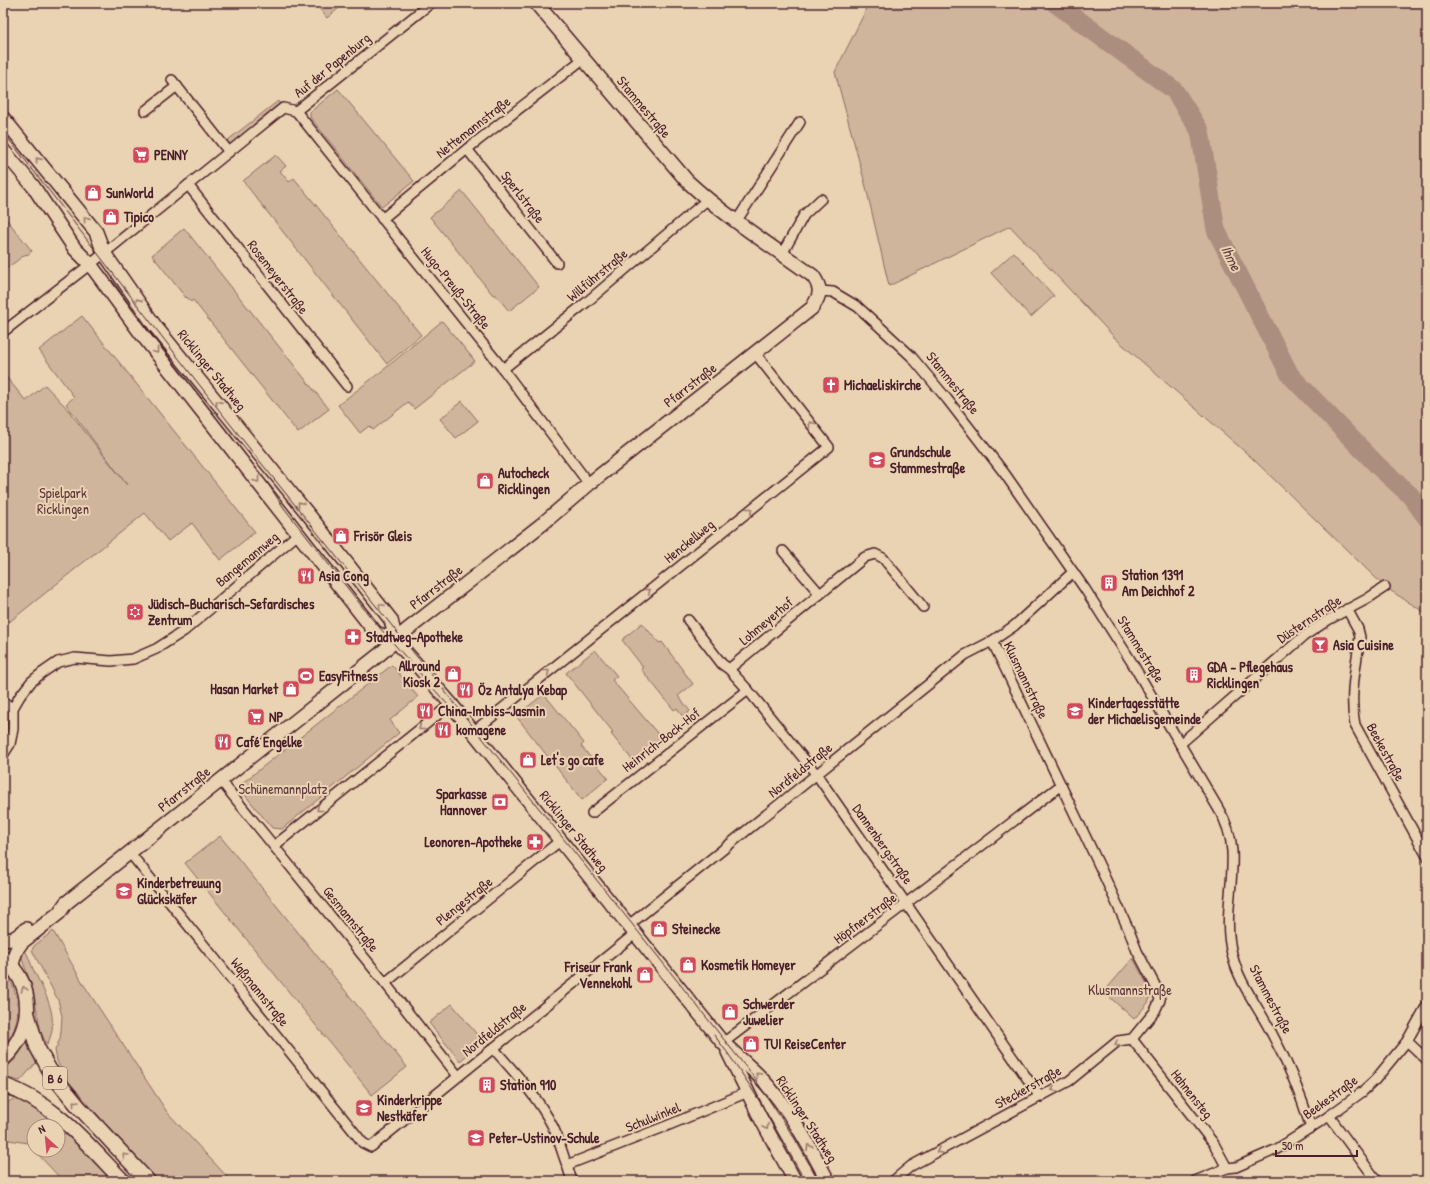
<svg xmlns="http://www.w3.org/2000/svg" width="1430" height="1184" viewBox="0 0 1430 1184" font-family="'Patrick Hand',sans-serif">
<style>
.green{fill:#cfb59c;stroke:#8c6a64}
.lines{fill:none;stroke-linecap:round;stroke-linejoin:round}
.river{stroke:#ac8e7f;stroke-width:19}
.street-casing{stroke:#4a1f2b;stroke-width:12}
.secondary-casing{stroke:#4a1f2b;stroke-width:16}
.primary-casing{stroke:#4a1f2b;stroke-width:17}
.street{stroke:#e9d3b2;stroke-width:9}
.secondary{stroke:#e9d3b2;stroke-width:13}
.primary{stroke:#e9d3b2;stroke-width:14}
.tram{stroke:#4a1f2b;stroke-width:1}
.oneway{stroke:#9a796e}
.labels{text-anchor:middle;stroke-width:4;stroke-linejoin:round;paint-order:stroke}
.shield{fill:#e9d3b2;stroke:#7a5554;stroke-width:1}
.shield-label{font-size:13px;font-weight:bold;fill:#4a1f2b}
.street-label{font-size:14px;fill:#4a1f2b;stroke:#e9d3b2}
.poi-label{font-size:14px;font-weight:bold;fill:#4a1f2b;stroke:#e9d3b2;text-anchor:start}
.park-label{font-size:14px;fill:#5e363c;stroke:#e9d3b2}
.water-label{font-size:15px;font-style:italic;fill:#623b40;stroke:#e9d3b2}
</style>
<rect width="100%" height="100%" fill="#e9d3b2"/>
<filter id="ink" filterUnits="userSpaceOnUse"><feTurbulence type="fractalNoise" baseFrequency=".025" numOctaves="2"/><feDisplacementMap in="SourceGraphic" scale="8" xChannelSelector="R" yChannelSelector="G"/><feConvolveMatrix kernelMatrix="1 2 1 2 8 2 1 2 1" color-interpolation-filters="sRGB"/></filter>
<g filter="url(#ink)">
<g class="green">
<path d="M315 3H345L327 18Z"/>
<path d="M866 3H1427V614L1385 587 1252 458 1115 338 1010 226 889 286 866 187 835 72 865 12Z"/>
<path d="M338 89 414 181 382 207 310 117V112Z"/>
<path d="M278 101 283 108 229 152 223 144Z"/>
<path d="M276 155 286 166 280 171 289 182 294 178 421 335 387 364 243 181Z"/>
<path d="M462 191 539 287 509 311 495 294 493 295 430 217Z"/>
<path d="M3 215 32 251 27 255 26 254 3 271Z"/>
<path d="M184 228 329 409 298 433 193 300 191 302 187 297 186 298 152 255Z"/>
<path d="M1014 252 1054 296 1031 317 991 273Z"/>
<path d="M82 316 255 532 220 560 192 523 168 541 145 513 3 627V373L26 401 45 385 64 405 127 485 66 404 74 397 39 350Z"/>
<path d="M442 321 475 361 414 409 408 402 373 430 369 426 360 433 338 405 387 367Z"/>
<path d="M462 401 478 421 456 438 440 419Z"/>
<path d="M642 623 659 643 662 642 693 684 678 696 690 711 683 717 677 708 674 710 641 669 643 667 622 640Z"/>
<path d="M595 650 617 676 612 680 663 740 634 762 611 734 613 732 566 673Z"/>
<path d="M392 665 418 697 390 720 399 733 282 829 272 828 240 789 241 784Z"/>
<path d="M544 694 584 743 581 746 608 778 582 800 516 716Z"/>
<path d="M220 836 407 1067 372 1095 185 863Z"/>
<path d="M53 931 84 985 167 1112 231 1181H159L105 1123 66 1079 57 1061 55 1050 60 1039 61 1031 62 1016 58 1000 32 950 34 946Z"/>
<path d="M24 949C28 954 30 962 33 969 45 993 61 1018 47 1045L41 1033 33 990 22 959V952Z"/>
<path d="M1133 958 1152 993 1148 1003 1134 1019 1104 992Z"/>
<path d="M3 970C22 993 23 1025 3 1047Z"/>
<path d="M452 1004 483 1042 460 1061 429 1023Z"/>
<path d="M26 1043H29L36 1063 20 1081 3 1077V1069L15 1060Z"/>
<path d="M15 1098 35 1107 45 1113 83 1149 113 1181H63L34 1150H58V1126H34V1150L28 1143 3 1139V1105Z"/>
</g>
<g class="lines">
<path class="river" d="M1055 3 1174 90 1200 131 1216 230 1290 375 1378 466 1410 495 1427 518"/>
<defs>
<g id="street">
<path d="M172 80 229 152"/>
<path d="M145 111 177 86"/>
<path d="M296 111 503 369 589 484"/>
<path d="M467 149 557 263"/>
<path d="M188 185 347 386"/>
<path d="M382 219 467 149 583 59"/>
<path d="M736 222 800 122"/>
<path d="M782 254 804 215 821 199"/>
<path d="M820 291 833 292 858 307 880 327 911 356 947 399 1005 474 1085 589 1131 661 1218 808C1226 821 1231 836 1232 851 1234 886 1223 918 1232 954 1239 984 1258 1006 1271 1032 1288 1063 1301 1095 1311 1128"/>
<path d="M3 332 97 259 283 108 296 111 431 3"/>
<path d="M503 369 588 301 707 200"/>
<path d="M783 551 820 594"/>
<path d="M1347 609 1358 629 1360 637C1356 666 1349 696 1355 725L1427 856"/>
<path d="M688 620 722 664 729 669 748 690 817 775 1040 1097"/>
<path d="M729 669 865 557 875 554 883 558 923 607"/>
<path d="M3 702 13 708"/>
<path d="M473 732 829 447 755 353"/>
<path d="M1180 744 1304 636 1328 620 1367 599 1385 587"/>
<path d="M3 755 10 744 13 729V708L20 696 31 682 42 673 58 662 75 658 111 661 133 659 156 649 184 631 298 534"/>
<path d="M221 781 385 983 458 1076"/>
<path d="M592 813 748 690"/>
<path d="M274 846 451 704"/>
<path d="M130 853 363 1143 371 1147 636 933"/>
<path d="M629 925 965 655 992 641 1014 626 1073 572"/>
<path d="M385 983 561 840"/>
<path d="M1132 1039 1214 1144 1227 1168"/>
<path d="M1407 1041 1427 1060"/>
<path d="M723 1043 1061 785"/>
<path d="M493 1048C515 1073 538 1097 553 1127 559 1139 562 1153 567 1165L669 1125 748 1092"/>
<path d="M1329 1116 1377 1181"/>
<path d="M567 1165 572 1181"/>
<path d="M893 1181 911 1166 1069 1081 1118 1041 1132 1039 1155 1011 1160 1000 1156 987 1137 951 1128 928 1100 867 992 641"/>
<path d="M1195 1181 1227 1168 1236 1167 1277 1149 1329 1116 1362 1092 1375 1080 1407 1041 1427 1005"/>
</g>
<g id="secondary">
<path d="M3 118 96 232 104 253 155 326 316 524 391 620 396 641"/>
<path d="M3 150 33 186 75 249 90 264 140 332 376 633 396 641 451 704 723 1043C735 1054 748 1065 759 1076 788 1106 809 1145 828 1181"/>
<path d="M3 938C12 943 20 934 26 929"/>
<path d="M12 967C13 957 15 951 21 943L59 913 66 903 380 654 407 630 541 525 589 484 812 308C821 294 822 289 813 276 770 245 726 217 687 181L536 3"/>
<path d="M728 1052 760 1117 795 1181"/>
</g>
<g id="primary">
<path d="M3 958C36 986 34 1030 3 1059"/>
<path d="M27 1013 37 1047 49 1069 60 1084 78 1106 148 1181"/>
<path d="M3 1085C54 1102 87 1144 123 1181"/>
</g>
</defs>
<use href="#street" class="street-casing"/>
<use href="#secondary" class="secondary-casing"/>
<use href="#primary" class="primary-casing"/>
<use href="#street" class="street"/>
<use href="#secondary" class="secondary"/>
<use href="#primary" class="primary"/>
<g class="tram">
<path d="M3 132C99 253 190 376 287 495 442 689 599 881 753 1076L795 1139 819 1181"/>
<path d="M112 280 148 331 266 481 284 508 372 619 448 705"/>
<path d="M714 1035C749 1079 778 1132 805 1181"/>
</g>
</g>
<defs><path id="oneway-chevron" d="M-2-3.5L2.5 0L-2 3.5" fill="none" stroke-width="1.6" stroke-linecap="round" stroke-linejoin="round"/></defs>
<g class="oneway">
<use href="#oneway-chevron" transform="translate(38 160) rotate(-129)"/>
<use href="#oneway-chevron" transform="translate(86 219) rotate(-129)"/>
<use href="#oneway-chevron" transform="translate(138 301) rotate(-125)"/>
<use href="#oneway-chevron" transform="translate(156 351) rotate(52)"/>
<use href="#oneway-chevron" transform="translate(218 403) rotate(-129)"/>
<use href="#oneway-chevron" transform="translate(811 424) rotate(-128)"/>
<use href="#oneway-chevron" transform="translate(257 480) rotate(52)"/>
<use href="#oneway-chevron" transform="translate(300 504) rotate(-129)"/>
<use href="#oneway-chevron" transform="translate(750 510) rotate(-39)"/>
<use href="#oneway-chevron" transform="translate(648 591) rotate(-39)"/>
<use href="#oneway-chevron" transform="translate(381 606) rotate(-128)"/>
<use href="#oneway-chevron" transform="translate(547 672) rotate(-39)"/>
<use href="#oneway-chevron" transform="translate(421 728) rotate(141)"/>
<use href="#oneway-chevron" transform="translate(319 809) rotate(141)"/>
<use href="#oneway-chevron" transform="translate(24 989) rotate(-108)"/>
<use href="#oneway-chevron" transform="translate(1117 1044) rotate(152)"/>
<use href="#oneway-chevron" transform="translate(758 1075) rotate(-134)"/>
<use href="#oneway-chevron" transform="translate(1054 1089) rotate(151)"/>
<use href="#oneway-chevron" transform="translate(75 1103) rotate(-130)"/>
<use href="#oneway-chevron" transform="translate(766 1127) rotate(61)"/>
<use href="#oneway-chevron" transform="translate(809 1147) rotate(-121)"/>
<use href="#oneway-chevron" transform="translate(939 1151) rotate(152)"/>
<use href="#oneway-chevron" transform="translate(125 1156) rotate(-134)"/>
</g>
</g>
<defs>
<symbol id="supermarket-square" viewBox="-11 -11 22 22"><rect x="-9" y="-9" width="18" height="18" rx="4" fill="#d1495b" stroke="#e9d3b2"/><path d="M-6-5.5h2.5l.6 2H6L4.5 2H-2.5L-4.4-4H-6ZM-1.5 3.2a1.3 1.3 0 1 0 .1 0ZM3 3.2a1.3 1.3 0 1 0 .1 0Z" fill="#fff"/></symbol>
<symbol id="shop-square" viewBox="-11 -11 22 22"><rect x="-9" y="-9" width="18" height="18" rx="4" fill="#d1495b" stroke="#e9d3b2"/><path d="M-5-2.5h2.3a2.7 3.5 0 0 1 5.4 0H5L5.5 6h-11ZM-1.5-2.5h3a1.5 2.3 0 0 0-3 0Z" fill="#fff"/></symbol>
<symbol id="church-square" viewBox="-11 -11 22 22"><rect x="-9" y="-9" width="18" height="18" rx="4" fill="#d1495b" stroke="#e9d3b2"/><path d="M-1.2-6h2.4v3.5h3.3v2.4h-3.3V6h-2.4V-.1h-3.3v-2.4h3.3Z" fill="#fff"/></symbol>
<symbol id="school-square" viewBox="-11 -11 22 22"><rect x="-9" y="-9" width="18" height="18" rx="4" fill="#d1495b" stroke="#e9d3b2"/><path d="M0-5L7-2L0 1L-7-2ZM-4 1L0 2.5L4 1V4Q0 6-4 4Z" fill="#fff"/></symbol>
<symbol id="restaurant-square" viewBox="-11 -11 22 22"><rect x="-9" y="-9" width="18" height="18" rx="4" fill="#d1495b" stroke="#e9d3b2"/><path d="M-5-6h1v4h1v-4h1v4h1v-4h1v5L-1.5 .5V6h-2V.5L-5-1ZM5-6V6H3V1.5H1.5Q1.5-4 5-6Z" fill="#fff"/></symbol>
<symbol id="building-square" viewBox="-11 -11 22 22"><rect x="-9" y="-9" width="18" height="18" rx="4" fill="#d1495b" stroke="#e9d3b2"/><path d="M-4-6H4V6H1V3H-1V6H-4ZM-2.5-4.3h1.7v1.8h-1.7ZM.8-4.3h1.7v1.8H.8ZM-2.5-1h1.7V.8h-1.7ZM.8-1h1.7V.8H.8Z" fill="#fff"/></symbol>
<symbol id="synagogue-square" viewBox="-11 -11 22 22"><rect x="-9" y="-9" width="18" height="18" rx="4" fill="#d1495b" stroke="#e9d3b2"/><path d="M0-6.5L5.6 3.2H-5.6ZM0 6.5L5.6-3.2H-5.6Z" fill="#fff"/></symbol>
<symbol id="pharmacy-square" viewBox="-11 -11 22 22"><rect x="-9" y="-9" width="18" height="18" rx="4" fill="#d1495b" stroke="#e9d3b2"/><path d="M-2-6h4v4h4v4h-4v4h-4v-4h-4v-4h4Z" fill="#fff"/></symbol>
<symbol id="bar-square" viewBox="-11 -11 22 22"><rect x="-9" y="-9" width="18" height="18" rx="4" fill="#d1495b" stroke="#e9d3b2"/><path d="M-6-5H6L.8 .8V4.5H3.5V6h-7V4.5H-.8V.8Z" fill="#fff"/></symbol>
<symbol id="stadium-square" viewBox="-11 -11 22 22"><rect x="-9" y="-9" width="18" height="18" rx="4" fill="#d1495b" stroke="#e9d3b2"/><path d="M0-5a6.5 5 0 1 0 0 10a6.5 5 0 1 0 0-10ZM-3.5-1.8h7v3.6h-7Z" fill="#fff"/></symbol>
<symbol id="bank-square" viewBox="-11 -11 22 22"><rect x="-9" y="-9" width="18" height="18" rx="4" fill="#d1495b" stroke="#e9d3b2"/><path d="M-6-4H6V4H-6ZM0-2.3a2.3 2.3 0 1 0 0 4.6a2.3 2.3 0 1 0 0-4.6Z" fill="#fff"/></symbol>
</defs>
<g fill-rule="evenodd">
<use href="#supermarket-square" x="131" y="145" width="20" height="20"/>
<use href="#shop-square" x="83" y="183" width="20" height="20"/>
<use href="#shop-square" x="101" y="207" width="20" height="20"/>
<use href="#church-square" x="821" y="375" width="20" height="20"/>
<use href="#school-square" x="867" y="450" width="20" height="20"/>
<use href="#shop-square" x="475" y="471" width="20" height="20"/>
<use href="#shop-square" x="331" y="526" width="20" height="20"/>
<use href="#restaurant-square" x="296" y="566" width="20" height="20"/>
<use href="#building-square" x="1099" y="573" width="20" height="20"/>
<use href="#synagogue-square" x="125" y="602" width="20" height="20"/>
<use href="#pharmacy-square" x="343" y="627" width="20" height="20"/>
<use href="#bar-square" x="1310" y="635" width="20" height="20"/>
<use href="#shop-square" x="443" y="664" width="20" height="20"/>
<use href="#building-square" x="1184" y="665" width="20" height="20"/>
<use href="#stadium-square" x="296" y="666" width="20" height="20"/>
<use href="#shop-square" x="281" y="679" width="20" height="20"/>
<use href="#restaurant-square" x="455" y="680" width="20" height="20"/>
<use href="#restaurant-square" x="415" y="701" width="20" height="20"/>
<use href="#school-square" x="1065" y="701" width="20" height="20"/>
<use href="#supermarket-square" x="246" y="707" width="20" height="20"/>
<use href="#restaurant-square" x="433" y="720" width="20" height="20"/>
<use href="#restaurant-square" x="213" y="732" width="20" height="20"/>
<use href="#shop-square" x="518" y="750" width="20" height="20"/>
<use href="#bank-square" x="490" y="792" width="20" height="20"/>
<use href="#pharmacy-square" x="525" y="832" width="20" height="20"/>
<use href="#school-square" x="114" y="881" width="20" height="20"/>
<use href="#shop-square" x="649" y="919" width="20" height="20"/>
<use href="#shop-square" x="678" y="955" width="20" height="20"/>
<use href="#shop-square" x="635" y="965" width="20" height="20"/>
<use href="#shop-square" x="720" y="1002" width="20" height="20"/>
<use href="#shop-square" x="741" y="1034" width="20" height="20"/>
<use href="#building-square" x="477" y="1075" width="20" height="20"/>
<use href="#school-square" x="354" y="1098" width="20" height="20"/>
<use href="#school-square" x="466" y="1128" width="20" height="20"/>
</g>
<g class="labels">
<rect class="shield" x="43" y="1067" width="24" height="22" rx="3"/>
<g class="shield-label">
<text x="55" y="1083">B 6</text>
</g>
<g class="street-label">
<text transform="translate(332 65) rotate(-39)" y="5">Auf der Papenburg</text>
<text transform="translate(644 107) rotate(50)" y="5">Stammestraße</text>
<text transform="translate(473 127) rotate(-38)" y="5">Nettemannstraße</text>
<text transform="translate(523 197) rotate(52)" y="5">Sperlstraße</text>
<text transform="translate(597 275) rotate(-40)" y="5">Willführstraße</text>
<text transform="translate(278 277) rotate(52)" y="5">Rosemeyerstraße</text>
<text transform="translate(456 288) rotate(51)" y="5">Hugo-Preuß-Straße</text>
<text transform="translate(212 370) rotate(51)" y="5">Ricklinger Stadtweg</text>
<text transform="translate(953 383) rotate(51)" y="5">Stammestraße</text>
<text transform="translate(690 385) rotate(-38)" y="5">Pfarrstraße</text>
<text transform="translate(689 541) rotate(-39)" y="5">Henckellweg</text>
<text transform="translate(247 559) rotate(-40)" y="5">Bangemannweg</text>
<text transform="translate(436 587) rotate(-38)" y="5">Pfarrstraße</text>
<text transform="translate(1309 619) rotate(-34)" y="5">Düsternstraße</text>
<text transform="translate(766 621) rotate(-40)" y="5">Lohmeyerhof</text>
<text transform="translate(1141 649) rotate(58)" y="5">Stammestraße</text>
<text transform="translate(1026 680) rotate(64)" y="5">Klusmannstraße</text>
<text transform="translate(661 740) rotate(-38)" y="5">Heinrich-Bock-Hof</text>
<text transform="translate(1386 752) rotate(61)" y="5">Beekestraße</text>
<text transform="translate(800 770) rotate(-39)" y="5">Nordfeldstraße</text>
<text transform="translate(184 789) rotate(-39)" y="5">Pfarrstraße</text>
<text transform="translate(574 831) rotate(51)" y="5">Ricklinger Stadtweg</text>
<text transform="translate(883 844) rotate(55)" y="5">Dannenbergstraße</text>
<text transform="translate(464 901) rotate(-39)" y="5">Plengestraße</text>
<text transform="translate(865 918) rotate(-37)" y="5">Höpfnerstraße</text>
<text transform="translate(351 919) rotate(51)" y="5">Gesmannstraße</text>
<text transform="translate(260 992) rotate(51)" y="5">Waßmannstraße</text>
<text transform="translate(1271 999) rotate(62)" y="5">Stammestraße</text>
<text transform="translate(494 1029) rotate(-39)" y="5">Nordfeldstraße</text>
<text transform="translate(1028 1087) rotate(-29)" y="5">Steckerstraße</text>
<text transform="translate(1192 1094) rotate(52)" y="5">Hahnensteg</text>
<text transform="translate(1330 1097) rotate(-36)" y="5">Beekestraße</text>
<text transform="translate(653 1117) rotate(-22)" y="5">Schulwinkel</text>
<text transform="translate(807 1119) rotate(57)" y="5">Ricklinger Stadtweg</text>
</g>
<g class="poi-label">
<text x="154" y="160">PENNY</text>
<text x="106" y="198">SunWorld</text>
<text x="124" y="222">Tipico</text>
<text x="844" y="390">Michaeliskirche</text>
<text x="890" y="457">Grundschule<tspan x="890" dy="16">Stammestraße</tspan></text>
<text x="498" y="478">Autocheck<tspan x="498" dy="16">Ricklingen</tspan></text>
<text x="354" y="541">Frisör Gleis</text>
<text x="1122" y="580">Station 1391<tspan x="1122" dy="16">Am Deichhof 2</tspan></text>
<text x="319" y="581">Asia Cong</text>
<text x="148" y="609">Jüdisch-Bucharisch-Sefardisches<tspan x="148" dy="16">Zentrum</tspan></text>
<text x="366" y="642">Stadtweg-Apotheke</text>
<text x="1333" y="650">Asia Cuisine</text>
<text x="440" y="671" text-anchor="end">Allround<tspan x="440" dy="16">Kiosk 2</tspan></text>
<text x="1207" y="672">GDA - Pflegehaus<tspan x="1207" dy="16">Ricklingen</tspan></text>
<text x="319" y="681">EasyFitness</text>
<text x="278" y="694" text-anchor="end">Hasan Market</text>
<text x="478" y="695">Öz Antalya Kebap</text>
<text x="1088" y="708">Kindertagesstätte<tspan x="1088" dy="16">der Michaelisgemeinde</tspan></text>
<text x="438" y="716">China-Imbiss-Jasmin</text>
<text x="269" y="722">NP</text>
<text x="456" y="735">komagene</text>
<text x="236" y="747">Café Engelke</text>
<text x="541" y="765">Let's go cafe</text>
<text x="487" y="799" text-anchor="end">Sparkasse<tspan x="487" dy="16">Hannover</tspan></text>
<text x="522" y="847" text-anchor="end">Leonoren-Apotheke</text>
<text x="137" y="888">Kinderbetreuung<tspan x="137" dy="16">Glückskäfer</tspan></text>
<text x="672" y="934">Steinecke</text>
<text x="701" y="970">Kosmetik Homeyer</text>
<text x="632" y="972" text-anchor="end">Friseur Frank<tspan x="632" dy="16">Vennekohl</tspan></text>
<text x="743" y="1009">Schwerder<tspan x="743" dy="16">Juwelier</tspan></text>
<text x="764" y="1049">TUI ReiseCenter</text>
<text x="500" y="1090">Station 910</text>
<text x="377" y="1105">Kinderkrippe<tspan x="377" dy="16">Nestkäfer</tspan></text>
<text x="489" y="1143">Peter-Ustinov-Schule</text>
</g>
<g class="park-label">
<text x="63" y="498">Spielpark<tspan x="63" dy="16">Ricklingen</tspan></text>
<text x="283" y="794">Schünemannplatz</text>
<text x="1130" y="995">Klusmannstraße</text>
</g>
<g class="water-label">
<text transform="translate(1231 258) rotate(63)" y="5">Ihme</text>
</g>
</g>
<rect width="1430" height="1184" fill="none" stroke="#e9d3b2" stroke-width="16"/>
<rect x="8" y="8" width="1414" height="1168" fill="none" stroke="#4a1f2b" stroke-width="1.5" filter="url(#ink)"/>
<g transform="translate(46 1138) rotate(333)"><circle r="19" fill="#e9d3b2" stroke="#a98b7c"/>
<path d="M0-3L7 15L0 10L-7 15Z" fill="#d1495b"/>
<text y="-6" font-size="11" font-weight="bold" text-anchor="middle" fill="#4a1f2b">N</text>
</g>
<path d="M1276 1150v6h81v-6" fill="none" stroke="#4a1f2b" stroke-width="2"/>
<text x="1282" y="1150" font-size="12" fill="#4a1f2b" stroke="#e9d3b2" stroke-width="3" paint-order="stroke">50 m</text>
</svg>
